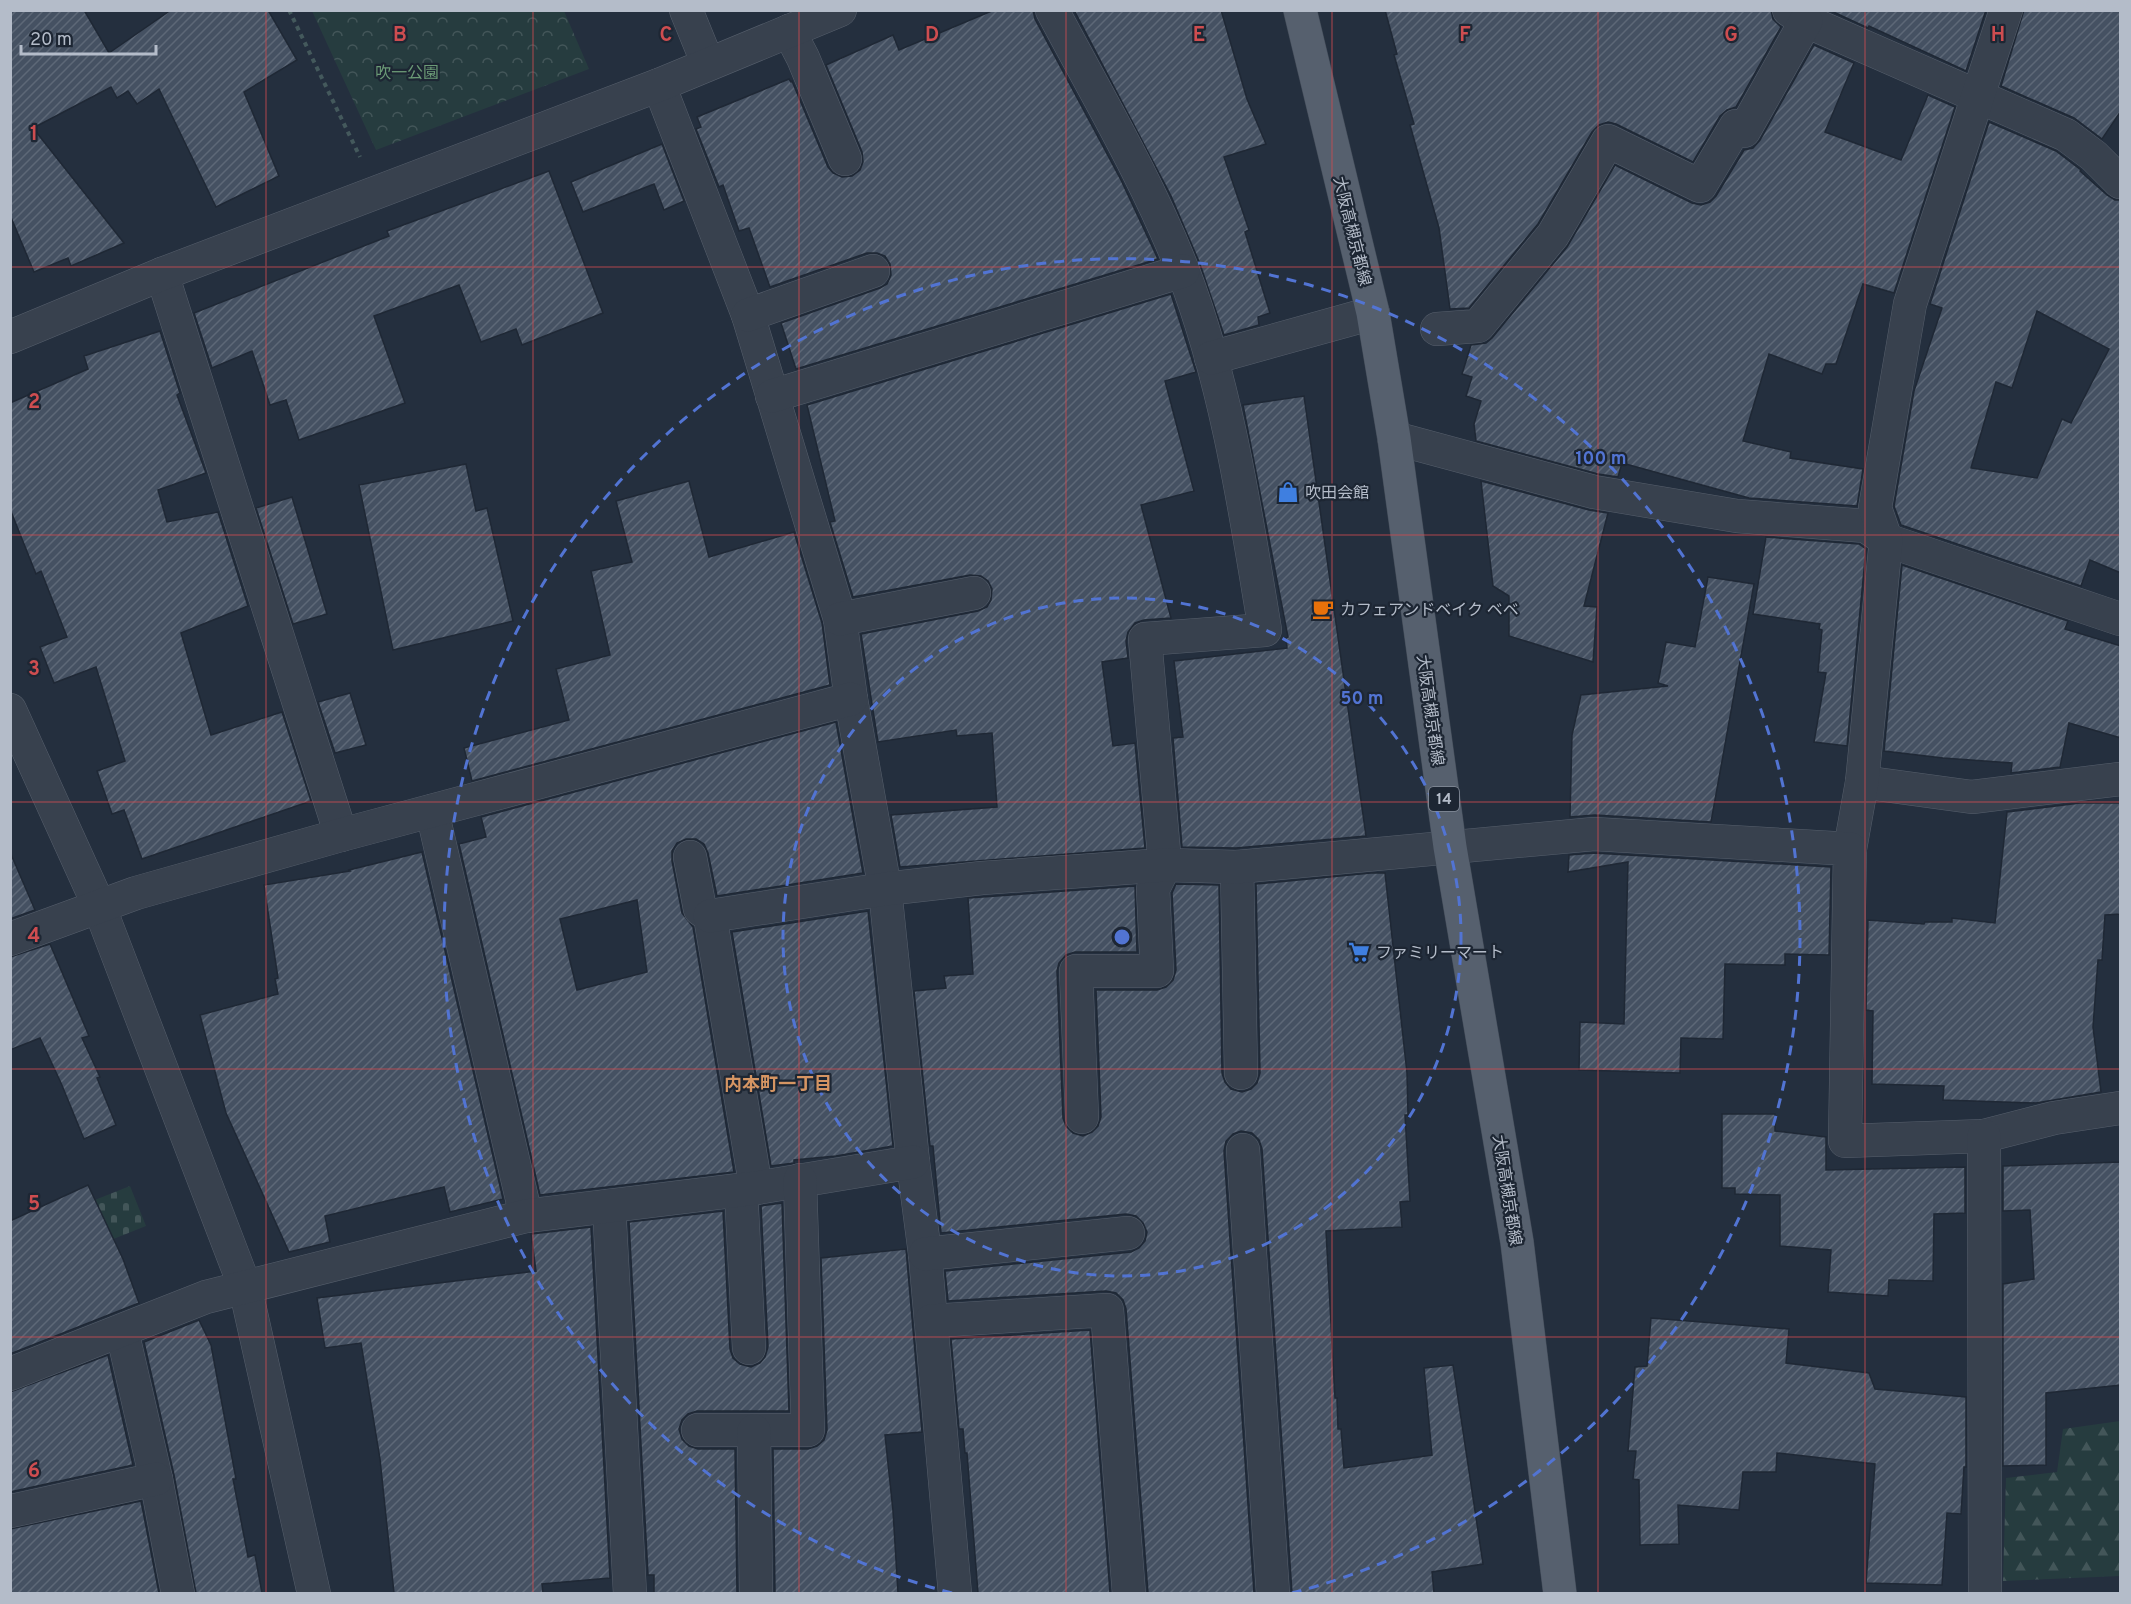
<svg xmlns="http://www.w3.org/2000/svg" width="2131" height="1604" viewBox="0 0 2131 1604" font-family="Overpass,'Noto Sans JP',sans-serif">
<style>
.forest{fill:url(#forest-firs)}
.cemetery{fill:url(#cemetery-stones)}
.park{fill:url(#park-crowns)}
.building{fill:url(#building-hatch);stroke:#1f2835;stroke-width:1.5;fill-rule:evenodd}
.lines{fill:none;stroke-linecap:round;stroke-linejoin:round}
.minor-casing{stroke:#565f6c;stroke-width:34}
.major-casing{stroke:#414a57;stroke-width:34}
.path{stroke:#44595c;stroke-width:4;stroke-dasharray:4.5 4.5;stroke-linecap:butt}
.minor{stroke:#38414e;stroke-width:33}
.major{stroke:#56606e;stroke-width:33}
.grid{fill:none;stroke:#ce4d50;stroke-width:1.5;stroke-opacity:0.55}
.ring{fill:none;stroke:#5274d3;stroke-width:3;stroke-dasharray:10 8}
.labels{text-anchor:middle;stroke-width:4.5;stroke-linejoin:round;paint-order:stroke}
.shield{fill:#1d2633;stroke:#878f9c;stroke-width:1.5}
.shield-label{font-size:15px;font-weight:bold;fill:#b4bcc9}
.park-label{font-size:16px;fill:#6b9a76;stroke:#1d2633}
.street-label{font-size:16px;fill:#b4bcc9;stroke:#1d2633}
.poi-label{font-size:16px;fill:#b4bcc9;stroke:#1d2633;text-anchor:start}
.neighbourhood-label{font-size:18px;font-weight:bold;fill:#d59563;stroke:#1d2633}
.grid-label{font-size:20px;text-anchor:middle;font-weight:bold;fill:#ce4d50;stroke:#1d2633;stroke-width:4.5;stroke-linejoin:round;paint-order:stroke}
.centre{fill:#5274d3;stroke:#1d2633;stroke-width:3}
.ring-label{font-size:18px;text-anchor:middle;font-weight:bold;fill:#5274d3;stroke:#1d2633;stroke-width:4.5;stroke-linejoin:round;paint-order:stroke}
</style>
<defs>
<pattern id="forest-firs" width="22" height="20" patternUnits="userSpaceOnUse" patternTransform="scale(1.5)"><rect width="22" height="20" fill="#263c3f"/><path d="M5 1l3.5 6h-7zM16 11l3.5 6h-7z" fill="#435659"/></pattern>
<pattern id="cemetery-stones" width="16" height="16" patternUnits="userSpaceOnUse" patternTransform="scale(1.5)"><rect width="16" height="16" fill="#263c3f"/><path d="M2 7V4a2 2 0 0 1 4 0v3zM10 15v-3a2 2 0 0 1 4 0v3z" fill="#435659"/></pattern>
<pattern id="park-crowns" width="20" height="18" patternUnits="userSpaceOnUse" patternTransform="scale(1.5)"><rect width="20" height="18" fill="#263c3f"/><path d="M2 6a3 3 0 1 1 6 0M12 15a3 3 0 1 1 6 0" fill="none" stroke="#435659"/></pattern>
<pattern id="building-hatch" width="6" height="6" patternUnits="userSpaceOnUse" patternTransform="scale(1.5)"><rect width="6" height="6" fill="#455162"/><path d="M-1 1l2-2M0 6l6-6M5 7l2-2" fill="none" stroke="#5d6877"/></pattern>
</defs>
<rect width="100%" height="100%" fill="#242f3e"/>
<path class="forest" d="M2120 1421V1576L2003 1581 2006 1478 2057 1472 2063 1429Z"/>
<path class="cemetery" d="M130 1186 146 1226 11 1280 14 1232Z"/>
<path class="park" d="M312 11H564L589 69 376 150Z"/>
<g class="building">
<path d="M10 10H84L109 53 171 10H268L297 60 244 92 279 176 216 207 159 89 137 104 128 91 117 98 111 87 33 128 124 243 71 266 68 258 34 272 10 215Z"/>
<path d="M994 10H1033L1035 19 1121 180 1158 259 796 369 781 323 880 288 887 284 891 275 890 264 885 256 877 253H867L770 287 749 228 739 231 723 185 719 187 696 129 701 127 697 117 789 79 791 82 792 81 828 167 833 173 842 177 852 176 860 170 863 162 862 152 826 65 893 35 899 50Z"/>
<path d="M1074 10H1221L1247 99 1266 144 1224 157 1249 230 1245 232 1270 313 1258 317 1259 325 1224 335 1200 264 1171 196Z"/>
<path d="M1385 10H1771L1773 19 1781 27 1736 107 1727 110 1720 116 1693 162 1616 124 1608 122 1599 125 1592 132 1538 224 1469 308 1450 309 1439 228 1410 125 1414 124 1394 55 1397 54Z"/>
<path d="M1829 10H1986L1966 71 1869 26 1868 28Z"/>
<path d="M2024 10H2121V111L2102 139 2074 118 2001 86Z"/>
<path d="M1814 45 1854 63 1825 132 1901 160 1928 95 1955 107 1894 293 1863 284 1836 364H1826L1822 374 1769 354 1743 441 1791 452 1790 458 1863 469 1857 506 1749 498 1622 463 1618 477 1598 474 1476 441 1474 424 1481 401 1466 396 1472 377 1462 374 1471 345 1486 343 1492 338 1567 247 1615 165 1692 203 1701 205 1710 202 1716 196 1744 150 1753 148 1760 140Z"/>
<path d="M1989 122 2056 151 2081 170 2080 171 2107 195 2115 200H2121V573L2090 560 2081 586 1901 525 1894 506 1914 391 1942 308 1930 304ZM2037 311 2109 349 2071 423 2062 419 2037 478 1971 468 1996 382 2012 388Z"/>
<path d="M662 144 684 201 664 210 654 184 583 212 571 182Z"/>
<path d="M549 171 603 313 522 345 516 329 481 342 459 285 374 316 405 403 299 440 286 400 270 405 252 351 212 368 194 313 389 236 387 231Z"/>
<path d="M1171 294 1196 372 1165 381 1194 491 1141 505 1171 618 1144 620 1135 623 1128 632 1126 641 1128 658 1102 662 1113 746 1135 743 1145 848 900 867 891 815 997 807 992 733 957 736 956 730 878 742 861 634 978 611 987 607 991 600 992 589 988 581 981 576 970 575 853 597 830 522 835 521 807 405Z"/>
<path d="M160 331 180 393 177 395 206 473 158 490 167 522 218 512 248 606 181 633 211 735 282 712 311 801 142 859 124 810 112 814 97 771 125 761 96 667 54 683 40 647 67 637 41 571 36 574 10 509V403L88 369 84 356Z"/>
<path d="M1304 396 1366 836 1236 848 1182 847 1173 738 1183 737 1174 661 1287 648 1286 638 1288 637 1243 405Z"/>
<path d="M466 464 476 511 487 508 513 621 393 650 359 485Z"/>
<path d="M689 481 709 557 794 532 822 623 830 685 472 781 464 748 569 720 556 669 610 655 591 571 632 562 616 501Z"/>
<path d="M1481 481 1589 510 1608 513 1584 606 1597 607 1593 662 1509 636V596L1493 586Z"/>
<path d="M292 497 327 614 293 624 256 508Z"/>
<path d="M1766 537 1859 544 1866 549 1847 746 1814 742 1826 673 1818 672 1822 630 1819 629 1820 624 1753 614Z"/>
<path d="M1902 565 2068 621 2065 629 2121 646V738L2069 723 2060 767 2011 773 2012 763 1943 758 1884 751Z"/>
<path d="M1708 577 1754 584 1711 822 1595 815 1570 817 1572 735 1581 695 1668 686 1658 683 1666 642 1695 647Z"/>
<path d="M350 693 366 745 335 753 318 702Z"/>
<path d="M836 722 863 873 717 896 708 853 704 844 696 839H686L677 843 672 851V861L682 913 693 927 734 1172 540 1195 459 844 486 837 481 817ZM637 900 647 972 577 990 560 919Z"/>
<path d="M2080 803H2120L2121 914 2105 915 2102 960H2098L2093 1027 2101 1092 2036 1103 1943 1100 1944 1086 1872 1084 1873 1011 1866 1010 1868 920 1924 924 1925 922H1952V918L1995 923 2007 812Z"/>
<path d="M10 852 35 910 10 919Z"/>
<path d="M422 852 503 1199 450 1212 444 1187 325 1216 330 1242 289 1252 226 1113 200 1015 278 994 275 979 278 978 264 885 350 871 349 870Z"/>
<path d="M1594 853 1831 867 1829 955 1785 954V965L1725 964 1723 1039 1681 1038 1680 1073 1579 1070 1580 1022 1624 1024 1628 862 1568 872 1569 855Z"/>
<path d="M1371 873H1385L1407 1073 1408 1115H1405L1410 1201 1400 1202 1402 1227 1326 1231 1335 1398H1337L1338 1429H1341L1344 1468 1432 1455 1424 1368 1453 1365 1483 1564 1432 1572 1434 1593H1292L1262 1149 1259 1140 1252 1133 1241 1131 1233 1134 1226 1141 1224 1151 1254 1593H1148L1126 1309 1123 1300 1116 1293 1106 1291 948 1301 945 1271 1131 1252 1139 1248 1145 1241 1147 1232 1143 1223 1136 1216 1126 1214 941 1233 933 1146H930L914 991 946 988 944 976 973 974 968 898 1135 886 1137 952H1075L1066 955 1059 963 1057 971 1063 1118 1066 1126 1073 1133 1083 1136 1092 1132 1098 1126 1101 1117 1096 990H1157L1166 987 1173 980 1176 970 1172 893 1176 884 1219 885 1222 1073 1225 1082 1231 1089 1242 1092 1251 1089 1257 1083 1260 1073 1256 884Z"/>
<path d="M868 911 893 1146 836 1156 794 1160V1163L771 1166 732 932Z"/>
<path d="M50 944 89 1036 82 1038 100 1077 97 1078 116 1125 84 1139 61 1083 40 1038 10 1050V957Z"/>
<path d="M1722 1114H1775V1131L1826 1137V1170L1965 1167V1213L1934 1214 1933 1281 1889 1280 1888 1296 1828 1292 1831 1250 1780 1246V1195L1735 1194V1188H1722Z"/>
<path d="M2121 1162V1385L2046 1393V1465L2003 1466V1284L2034 1279 2030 1210 2003 1211V1166Z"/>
<path d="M88 1185 123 1259 139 1303 10 1354V1221Z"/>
<path d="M782 1203 789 1411H697L688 1414 682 1420 679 1429 682 1439 689 1446 698 1449H735L737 1593H654V1575H648L629 1222 723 1211 730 1349 733 1358 740 1364 751 1367 760 1363 765 1357 768 1347 761 1206Z"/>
<path d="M591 1227 610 1578 542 1584 543 1593H394L380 1459 361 1343 325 1348 317 1298 536 1271 531 1234Z"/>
<path d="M906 1249 922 1432 885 1435 893 1511 898 1593H775L773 1449H808L817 1446 824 1440 827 1430 821 1258Z"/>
<path d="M1651 1318 1789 1329 1786 1363 1869 1373 1875 1389 1966 1397V1467H1964L1961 1514 1947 1513 1942 1585 1866 1583 1875 1464 1777 1453 1776 1472H1743L1739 1510 1678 1505 1679 1544 1640 1545 1639 1480 1633 1479 1636 1451H1628L1635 1367 1647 1366Z"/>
<path d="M199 1320 211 1345 236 1479H233L248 1557 255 1555 262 1593H196L174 1475 144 1342Z"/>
<path d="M1090 1330 1110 1593H978L967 1453H965L963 1429H959L951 1339Z"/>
<path d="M108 1355 133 1465 10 1492V1392Z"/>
<path d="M141 1501 159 1593H10V1529Z"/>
</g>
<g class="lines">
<defs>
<g id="minor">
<path d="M686 10 708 64"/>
<path d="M1052 10C1097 95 1148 181 1183 271 1227 386 1245 509 1265 630L1145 639 1165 865 1153 889 1157 971H1076L1082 1117"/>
<path d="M1789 10 1806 21 2066 135 2094 156 2120 182"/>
<path d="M789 31 803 58 845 159"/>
<path d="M659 85 748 315 840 619 851 699 885 889 913 1162 925 1254 955 1594"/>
<path d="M162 274 341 835"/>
<path d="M748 315 873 271"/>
<path d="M1437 329 1478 326 1553 235 1608 141 1700 186 1736 126 1744 131 1806 21"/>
<path d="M10 337 162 274 659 85 840 10"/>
<path d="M1211 358 1373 313"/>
<path d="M772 396 1183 271"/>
<path d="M1394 438 1594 492 1737 516 1866 526 1886 540 2120 619"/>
<path d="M840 619 974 593"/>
<path d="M10 710 99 906 245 1287 314 1594"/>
<path d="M1862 782 1972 797 2120 779"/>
<path d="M432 811 526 1216"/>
<path d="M1850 849 1862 782 1886 540 1875 508 1910 304 2006 10"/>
<path d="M690 857 700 909 710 916 756 1188"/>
<path d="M1237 867 1241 1073"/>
<path d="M710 916 885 889 982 878 1165 865 1237 867 1594 834 1850 849 1845 1141 1984 1136 2054 1118 2120 1108"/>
<path d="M10 939 136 893 341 835 851 699"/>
<path d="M1984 1136 1985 1594"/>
<path d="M1243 1150 1273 1594"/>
<path d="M741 1190 749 1348"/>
<path d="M609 1206 630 1594"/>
<path d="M925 1254 1128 1233"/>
<path d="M931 1321 1107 1310 1129 1594"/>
<path d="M122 1331 156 1479 178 1594"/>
<path d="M10 1374 206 1297 526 1216 756 1188 913 1162"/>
<path d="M698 1430H808L800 1180"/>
<path d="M754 1431 756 1594"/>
<path d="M11 1511 156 1479"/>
</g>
<path id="major" d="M1300 10 1373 313 1394 438 1450 847 1517 1242 1560 1594"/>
</defs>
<use href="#minor" class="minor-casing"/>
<use href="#major" class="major-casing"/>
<path class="path" d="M289 10 360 157"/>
<use href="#minor" class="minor"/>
<use href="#major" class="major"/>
</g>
<path class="grid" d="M266 10V1594M533 10V1594M799 10V1594M1066 10V1594M1332 10V1594M1598 10V1594M1865 10V1594M10 267H2120M10 535H2120M10 802H2120M10 1069H2120M10 1337H2120"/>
<g class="ring">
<circle cx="1122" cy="937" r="339"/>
<path d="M952 1593A678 678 0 1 1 1292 1593"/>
</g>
<defs>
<symbol id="shop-bare" viewBox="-9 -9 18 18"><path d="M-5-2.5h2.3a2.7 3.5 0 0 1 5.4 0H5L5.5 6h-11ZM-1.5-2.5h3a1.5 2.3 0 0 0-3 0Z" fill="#3f7fe0" stroke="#1d2633" stroke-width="2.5" paint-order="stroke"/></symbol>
<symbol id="cafe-bare" viewBox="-9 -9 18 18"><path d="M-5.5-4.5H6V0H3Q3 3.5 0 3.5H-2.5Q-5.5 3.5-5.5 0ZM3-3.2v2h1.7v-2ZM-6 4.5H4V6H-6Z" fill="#e8710a" stroke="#1d2633" stroke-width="2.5" paint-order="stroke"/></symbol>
<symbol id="supermarket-bare" viewBox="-9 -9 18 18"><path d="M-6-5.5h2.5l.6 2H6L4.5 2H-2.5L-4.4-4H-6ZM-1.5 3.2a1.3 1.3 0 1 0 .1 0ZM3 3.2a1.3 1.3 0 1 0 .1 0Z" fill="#3f7fe0" stroke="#1d2633" stroke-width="2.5" paint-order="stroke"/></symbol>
</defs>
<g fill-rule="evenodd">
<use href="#shop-bare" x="1273" y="477" width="30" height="30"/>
<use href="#cafe-bare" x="1308" y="594" width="30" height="30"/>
<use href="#supermarket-bare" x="1344" y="937" width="30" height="30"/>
</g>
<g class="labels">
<rect class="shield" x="1429" y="787" width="30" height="24" rx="4.5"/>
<g class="shield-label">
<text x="1444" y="804">14</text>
</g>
<g class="park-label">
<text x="407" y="78">吹一公園</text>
</g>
<g class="street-label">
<text transform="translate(1353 231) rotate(76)" y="6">大阪高槻京都線</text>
<text transform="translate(1431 710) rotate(82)" y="6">大阪高槻京都線</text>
<text transform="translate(1508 1190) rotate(81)" y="6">大阪高槻京都線</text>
</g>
<g class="poi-label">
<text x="1305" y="498">吹田会館</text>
<text x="1340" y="615">カフェアンドベイク ベベ</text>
<text x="1376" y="958">ファミリーマート</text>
</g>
<g class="neighbourhood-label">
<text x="778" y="1090">内本町一丁目</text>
</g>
</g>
<g class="grid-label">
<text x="400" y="41">B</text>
<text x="666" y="41">C</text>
<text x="932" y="41">D</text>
<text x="1199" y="41">E</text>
<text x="1465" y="41">F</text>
<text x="1731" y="41">G</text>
<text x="1998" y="41">H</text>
<text x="34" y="140">1</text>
<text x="34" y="408">2</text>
<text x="34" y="675">3</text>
<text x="34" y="942">4</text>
<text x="34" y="1210">5</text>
<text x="34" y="1477">6</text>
</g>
<circle cx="1122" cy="937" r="9" class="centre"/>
<g class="ring-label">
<text x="1601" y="464">100 m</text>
<text x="1362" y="704">50 m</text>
</g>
<rect width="2131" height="1604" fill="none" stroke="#b4bcc9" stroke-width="24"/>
<path d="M21 45v9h135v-9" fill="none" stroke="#b4bcc9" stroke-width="3"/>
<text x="30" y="45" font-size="18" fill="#b4bcc9" stroke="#1d2633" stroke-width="4.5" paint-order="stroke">20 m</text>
</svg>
